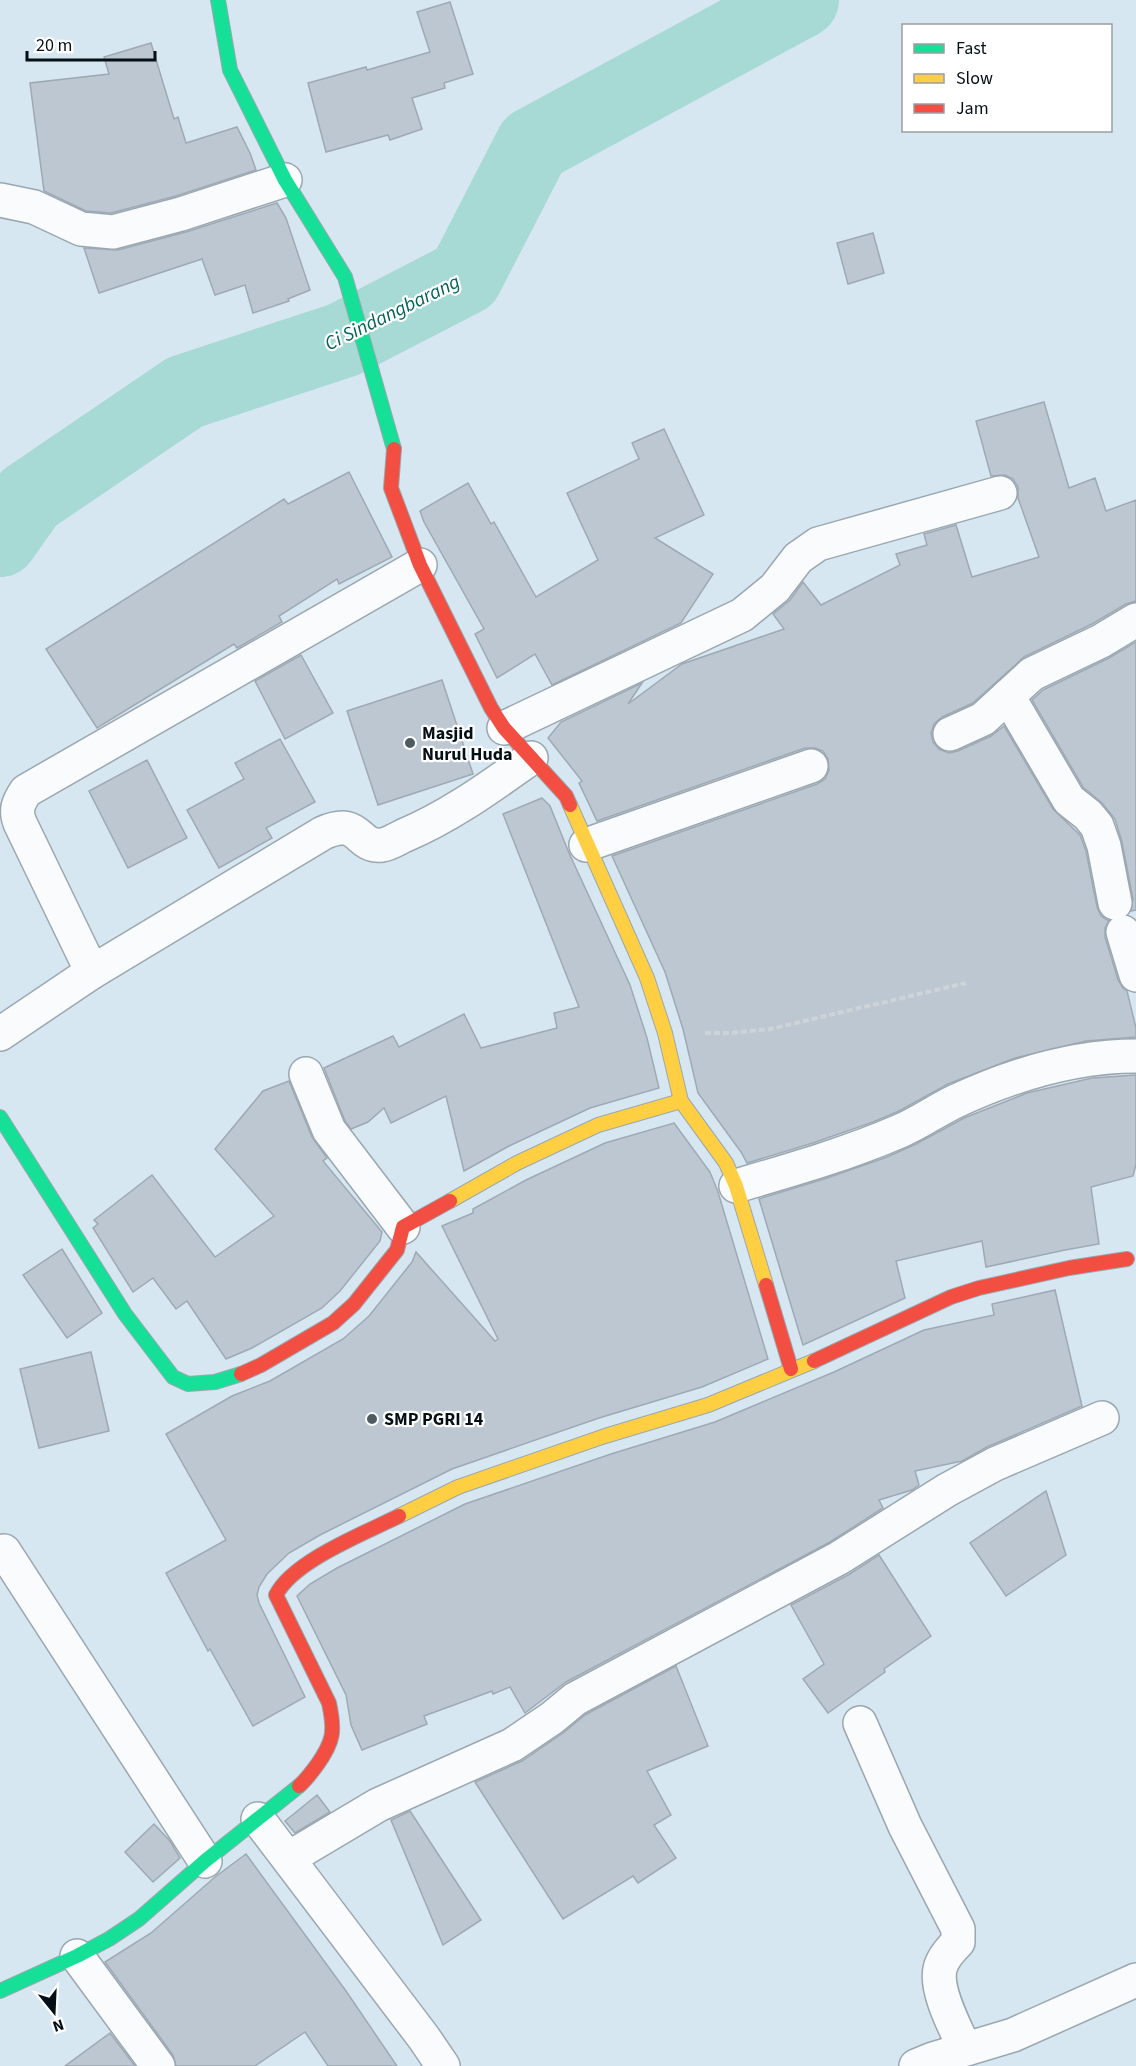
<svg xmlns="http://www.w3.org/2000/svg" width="1136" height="2066" viewBox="0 0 1136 2066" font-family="'Source Sans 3',sans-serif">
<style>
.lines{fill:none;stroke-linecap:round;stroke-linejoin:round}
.river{stroke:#a7d9d5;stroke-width:76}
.building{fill:#bdc7d1;stroke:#9fa9b3;stroke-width:1.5}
.street-casing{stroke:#9aa7af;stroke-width:36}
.fast-casing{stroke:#9aa7af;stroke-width:16}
.slow-casing{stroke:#9aa7af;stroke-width:16}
.jam-casing{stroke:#9aa7af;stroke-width:16}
.path{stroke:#ced3d7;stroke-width:4;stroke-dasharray:6 3;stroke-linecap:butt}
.street{stroke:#f9fbfd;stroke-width:33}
.fast{stroke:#16e098;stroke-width:14}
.slow{stroke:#ffcf43;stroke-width:14}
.jam{stroke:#f24e42;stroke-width:14}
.poi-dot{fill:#4e5b63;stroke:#fff;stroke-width:2}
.labels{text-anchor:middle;stroke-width:4.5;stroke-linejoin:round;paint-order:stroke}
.poi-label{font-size:18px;font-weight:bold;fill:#050f16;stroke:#fff;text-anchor:start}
.water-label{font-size:20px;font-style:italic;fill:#046259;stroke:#fff}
</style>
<rect width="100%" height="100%" fill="#d7e7f2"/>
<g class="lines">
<path class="river" d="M0 539 29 498 185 392 343 340 465 277 533 145 801 0"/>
</g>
<g class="building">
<path d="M450 2 473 74 444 83 445 88 412 98 422 129 390 140 388 135 326 152 308 83 366 67 367 70 430 52 417 12Z"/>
<path d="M151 43 174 119 178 117 186 143 237 127 250 153 256 170 176 196 111 213 86 211 44 191 30 83 109 74 104 57Z"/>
<path d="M277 203 286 218 310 290 288 299 289 301 253 313 245 285 215 295 202 259 99 293 84 248 118 250 186 232Z"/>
<path d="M873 233 884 273 848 284 837 243Z"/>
<path d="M1044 402 1069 488 1095 478 1106 511 1136 500V601L1126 604 1092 624 1024 657 973 703 942 717 934 724 931 733 933 742 939 749 949 753 958 751 991 736 1004 726 1053 809 1080 835 1086 851 1097 907 1101 916 1109 921 1105 928V937L1118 980 1123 988 1127 991 1136 1028V1037L1086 1041 1015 1058 948 1084 899 1111 873 1122 813 1143 747 1163 741 1152 698 1093 683 1029 665 972 612 856 817 784 825 779 829 770 828 759 823 751 815 748H805L597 821 579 783 582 781 548 738 561 722 642 683 628 704 682 664 784 629 773 614 790 600 803 582 821 605 900 565 896 554 927 545 924 534 956 525 972 577 1039 557 1018 498V487L1013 479 1005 475 991 476 976 421Z"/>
<path d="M664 429 704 515 655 538 713 574 681 623 552 685 535 654 497 678 475 634 484 629 424 522 420 511 468 483 491 524 494 522 536 597 598 560 567 493 639 459 632 443Z"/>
<path d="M349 472 392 557 339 584 337 579 279 616 282 622 237 648 234 644 97 728 46 649 284 499 288 504Z"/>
<path d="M1136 642V910L1131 911 1133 899 1122 842 1115 819 1102 803 1083 787 1032 700 1043 690 1109 658Z"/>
<path d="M301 655 333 713 285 739 255 681Z"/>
<path d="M442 680 473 774 378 805 347 711Z"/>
<path d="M280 739 315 802 266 828 272 838 219 868 187 810 244 779 235 763Z"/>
<path d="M147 760 187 838 128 868 89 791Z"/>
<path d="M542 798 550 806 569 853 630 985 647 1038 659 1088 590 1108 509 1146 464 1171 446 1096 391 1123 384 1108 368 1122 351 1129 345 1121 324 1068 393 1036 399 1047 464 1014 481 1048 557 1028 554 1013 579 1007 503 814Z"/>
<path d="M1136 1075V1164L1133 1176 1091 1187 1099 1244 1065 1250 986 1267 982 1241 896 1261 905 1298 803 1345 759 1199 824 1179 887 1157 916 1144 964 1118 1027 1093 1092 1078Z"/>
<path d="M289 1081 312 1137 327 1158 323 1161 382 1232 380 1241 340 1291 322 1308 252 1348 226 1359 187 1301 176 1309 153 1278 133 1292 93 1228 98 1224 94 1220 152 1175 215 1257 274 1216 215 1149 263 1091Z"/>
<path d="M674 1123 710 1172 718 1192 768 1359 702 1387 599 1418 452 1469 320 1535 289 1553 267 1574 259 1587 257 1595 259 1603 305 1697 253 1726 210 1649 208 1651 166 1573 226 1540 166 1434 232 1396 270 1381 343 1339 369 1316 412 1262 416 1252 495 1341 498 1339 442 1226 473 1213V1209L526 1180 605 1143Z"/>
<path d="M62 1249 102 1313 67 1338 23 1275Z"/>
<path d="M1055 1290 1082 1406 987 1447 962 1461 915 1471 919 1485 912 1490 879 1500 883 1508 830 1542 566 1682 525 1713 510 1687 493 1694 492 1691 424 1716 427 1724 362 1750 351 1725 346 1695 297 1596 310 1584 337 1568 465 1504 611 1454 715 1422 834 1372 924 1330 994 1315 992 1304Z"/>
<path d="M91 1352 109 1431 39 1448 20 1369Z"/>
<path d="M1046 1491 1066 1555 1006 1596 970 1543Z"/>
<path d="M879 1555 931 1636 884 1669 885 1672 828 1713 803 1679 824 1664 791 1605 848 1575Z"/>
<path d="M676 1666 708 1746 647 1771 671 1815 654 1825 676 1858 638 1883 633 1876 563 1919 475 1782 522 1761 563 1733 585 1715Z"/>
<path d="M317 1795 330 1812 295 1833 285 1821Z"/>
<path d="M410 1811 481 1920 443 1945 391 1820Z"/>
<path d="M154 1824 170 1841 180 1858 153 1882 125 1852Z"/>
<path d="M246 1854 346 1991 397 2066H328L305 2032 255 2066H176L173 2055 105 1962 151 1933 215 1877Z"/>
<path d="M110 2033 135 2066H65Z"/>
</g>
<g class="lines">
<defs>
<g id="street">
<path d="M0 200 34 207 81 229 113 232 181 214 285 180"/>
<path d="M1008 696 1069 800 1088 815 1097 826 1104 846 1115 903"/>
<path d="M504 728 742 615 775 588 798 558 818 544 1000 493"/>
<path d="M950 734 983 719 1032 674 1101 641 1136 620"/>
<path d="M586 845 811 766"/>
<path d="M1123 932 1136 975"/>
<path d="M92 972 20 823C15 810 18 803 26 791L420 565"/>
<path d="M0 1034 92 972 323 833C361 816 356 848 382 845 389 844 397 839 403 836 449 817 490 787 531 758"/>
<path d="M306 1074 329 1130 403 1227"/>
<path d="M736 1186C791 1170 847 1154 900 1131 919 1123 937 1110 956 1101 1012 1075 1074 1056 1136 1056"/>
<path d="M4 1551 205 1861"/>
<path d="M860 1723 905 1826 958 1929V1942C951 1949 942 1959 940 1969 935 1991 956 2029 965 2049"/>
<path d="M258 1819 424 2038 443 2066"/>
<path d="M289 1858 378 1805 512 1745 552 1718 575 1699 839 1558 947 1490 995 1464 1102 1418"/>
<path d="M77 1956 158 2066"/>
<path d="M916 2066 933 2059 1013 2035 1136 1980"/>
</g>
<g id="fast">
<path d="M218 0 230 70 285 180 345 277 394 449"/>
<path d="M0 1117 125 1314 173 1377 188 1384 215 1382 241 1374"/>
<path d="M0 1991 77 1956 109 1939 139 1919 205 1861 299 1786"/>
</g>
<g id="slow">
<path d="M570 805 647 978 665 1033 681 1101 726 1163 736 1186 766 1285"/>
<path d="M450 1201 517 1163 598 1125 681 1101"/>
<path d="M399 1516 458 1487 605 1436 708 1405 814 1361"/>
</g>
<g id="jam">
<path d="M394 449 391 488 420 565 491 708 504 728 566 796 570 805"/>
<path d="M766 1285 791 1369"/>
<path d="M814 1361 951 1297 979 1288 1069 1268 1127 1259"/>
<path d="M241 1374 261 1365 333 1323 354 1304 397 1250 403 1227 450 1201"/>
<path d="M299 1786C306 1780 311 1773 317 1765 334 1741 335 1731 329 1703L276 1595C293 1561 365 1533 399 1516"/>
</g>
</defs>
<use href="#street" class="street-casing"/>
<use href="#fast" class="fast-casing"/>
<use href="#slow" class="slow-casing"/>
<use href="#jam" class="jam-casing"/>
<path class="path" d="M705 1033H729L770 1029 966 983"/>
<use href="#street" class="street"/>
<use href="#fast" class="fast"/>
<use href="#slow" class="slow"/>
<use href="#jam" class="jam"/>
</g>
<g class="poi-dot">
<circle cx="410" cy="743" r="6"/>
<circle cx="372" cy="1419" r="6"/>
</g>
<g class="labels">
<g class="poi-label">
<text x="422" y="739">Masjid<tspan x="422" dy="21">Nurul Huda</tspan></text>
<text x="384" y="1425">SMP PGRI 14</text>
</g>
<g class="water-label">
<text transform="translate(392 312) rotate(-26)" y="7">Ci Sindangbarang</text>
</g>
</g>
<rect x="902" y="24" width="210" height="108" fill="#ffffff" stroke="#9b9fa2" stroke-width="1.5"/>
<rect x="914" y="44" width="30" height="9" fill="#16e098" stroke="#9b9fa2" stroke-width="1.5"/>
<text x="956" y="54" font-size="18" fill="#050f16">Fast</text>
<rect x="914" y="74" width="30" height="9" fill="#ffcf43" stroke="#9b9fa2" stroke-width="1.5"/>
<text x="956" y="84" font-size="18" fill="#050f16">Slow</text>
<rect x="914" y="104" width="30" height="9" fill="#f24e42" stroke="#9b9fa2" stroke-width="1.5"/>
<text x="956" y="114" font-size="18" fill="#050f16">Jam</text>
<g transform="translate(54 2012) rotate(162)" stroke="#ffffff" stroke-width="4.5" paint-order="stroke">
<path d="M0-4.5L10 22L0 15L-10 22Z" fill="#050f16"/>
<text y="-9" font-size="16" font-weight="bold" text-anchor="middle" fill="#050f16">N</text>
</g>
<path d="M27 51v9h128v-9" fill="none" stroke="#050f16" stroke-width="3"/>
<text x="36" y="51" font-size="18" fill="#050f16" stroke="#ffffff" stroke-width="4.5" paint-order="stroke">20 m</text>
</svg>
